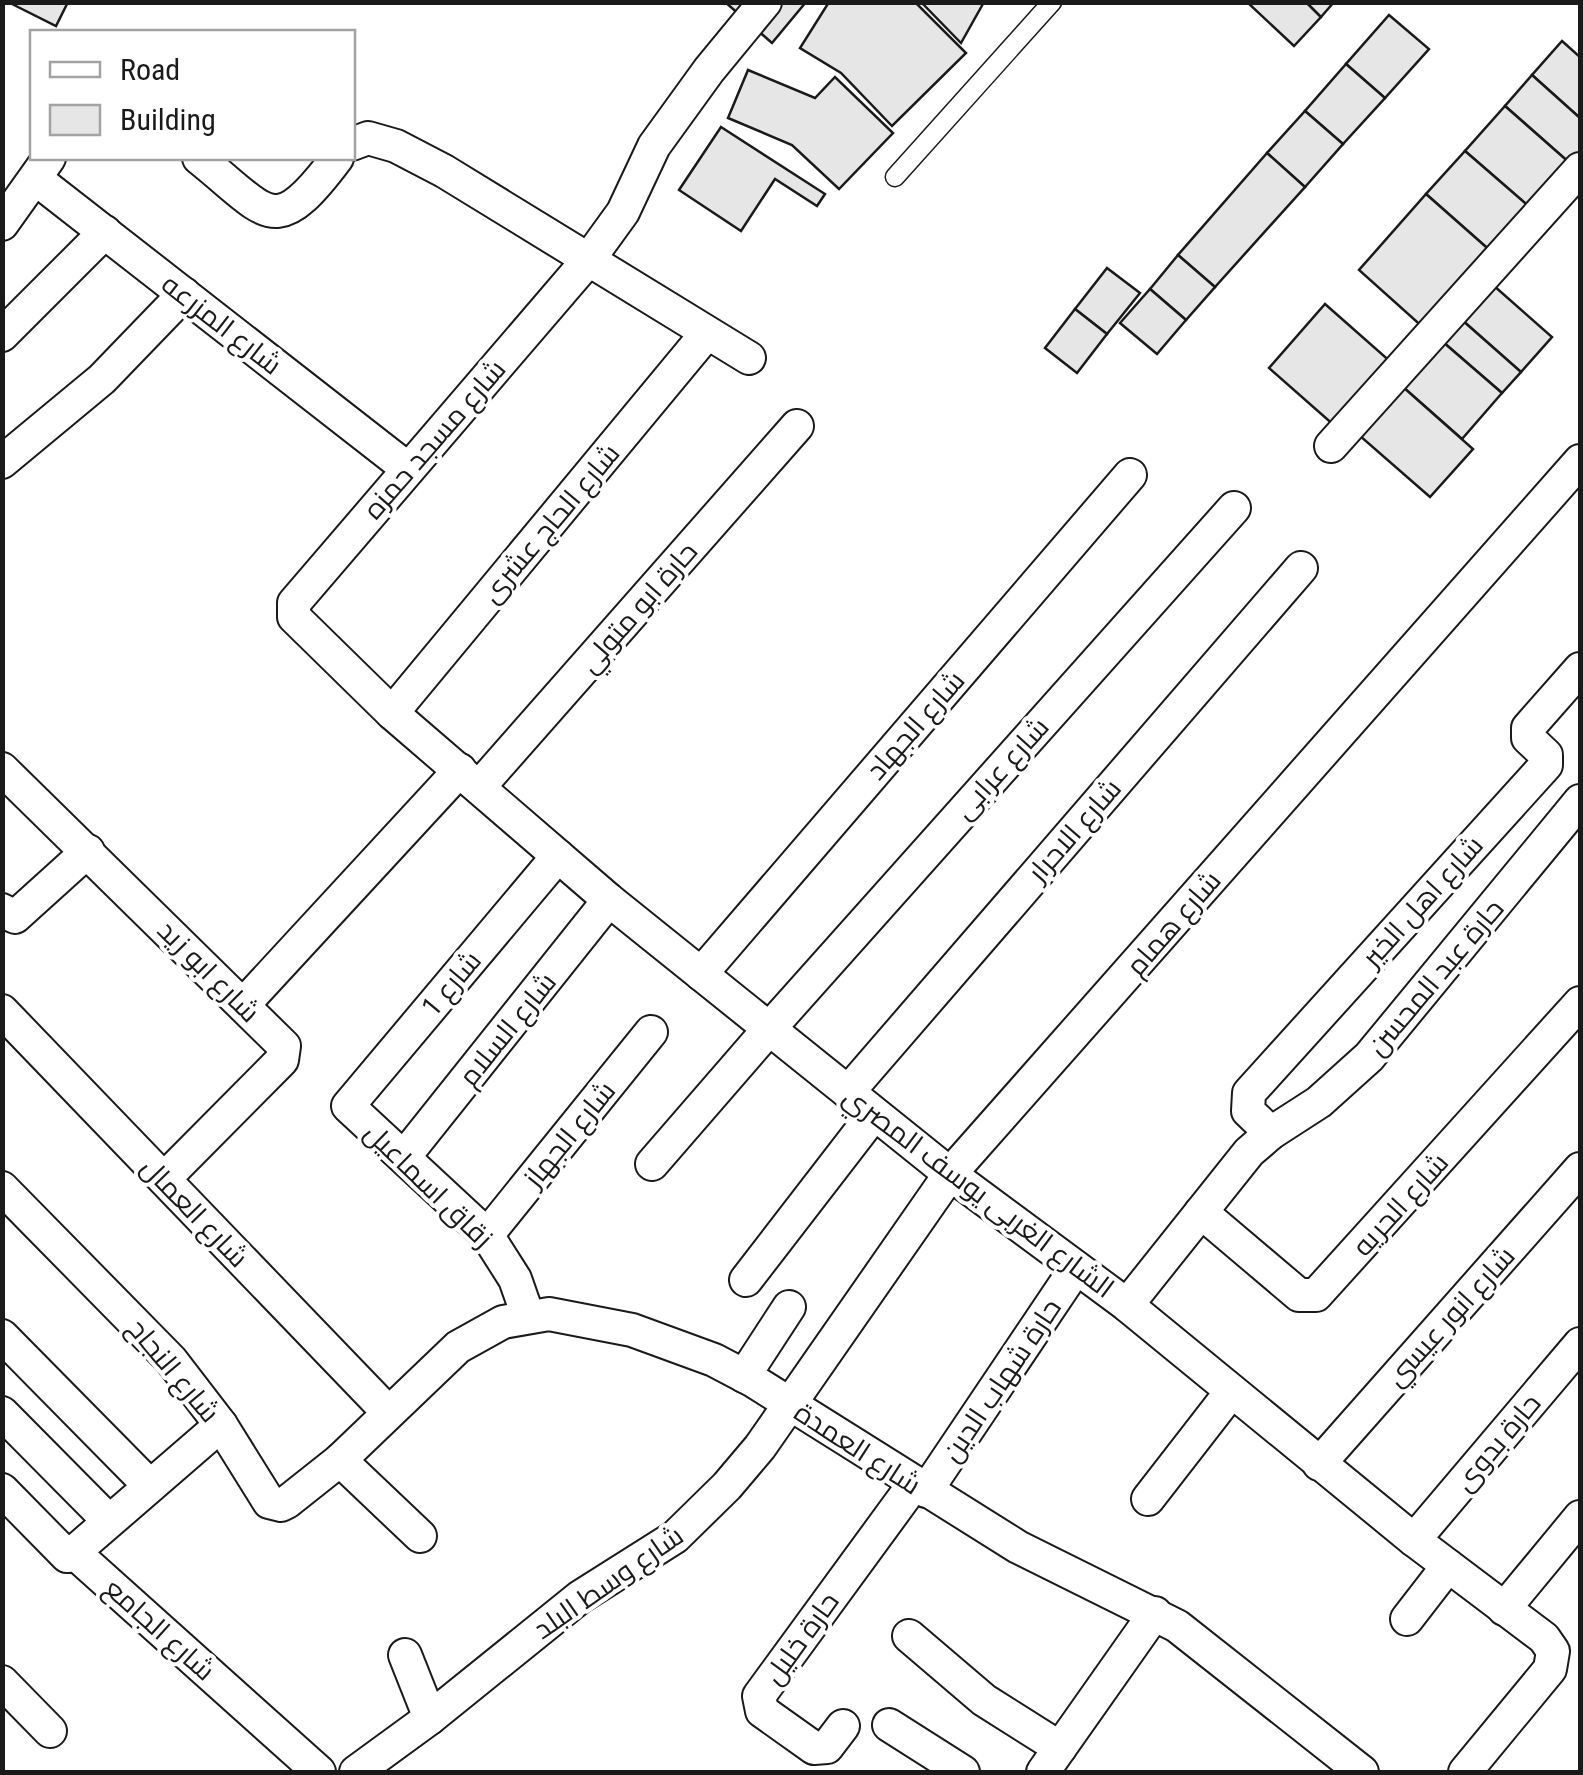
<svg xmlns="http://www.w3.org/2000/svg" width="1583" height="1775" viewBox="0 0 1583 1775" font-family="'Roboto Condensed',Cairo,sans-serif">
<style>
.building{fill:#e6e6e6;stroke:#1a1a1a;stroke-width:2.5}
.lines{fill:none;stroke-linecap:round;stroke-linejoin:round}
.lane-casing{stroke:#1a1a1a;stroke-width:21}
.street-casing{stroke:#1a1a1a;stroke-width:36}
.lane{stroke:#fff;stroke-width:18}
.street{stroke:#fff;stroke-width:32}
.labels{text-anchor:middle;stroke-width:8;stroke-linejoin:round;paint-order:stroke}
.street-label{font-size:28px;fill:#1a1a1a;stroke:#fff}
</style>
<rect width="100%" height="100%" fill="#fff"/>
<g class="building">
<path d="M8 2H68L56 26Z"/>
<path d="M725 2H806L772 43Z"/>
<path d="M829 2H915L966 53 892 126 841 73 800 48Z"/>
<path d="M921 2H984L961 43Z"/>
<path d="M1247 2H1306L1321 17 1294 46Z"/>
<path d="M1306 2H1334L1321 17Z"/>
<path d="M1389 15 1429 49 1385 98 1346 64Z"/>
<path d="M1562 41 1580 57V118L1532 75Z"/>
<path d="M1346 64 1385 98 1343 144 1305 111Z"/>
<path d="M748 70 815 98 835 77 893 133 839 189 792 145 728 118Z"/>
<path d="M1532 75 1580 118V156L1572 165 1505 106Z"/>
<path d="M1505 106 1572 165 1533 210 1465 151Z"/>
<path d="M1305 111 1343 144 1305 187 1267 153Z"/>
<path d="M721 127 825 194 817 206 775 179 741 231 679 190Z"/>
<path d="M1465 151 1533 210 1494 254 1426 194Z"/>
<path d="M1267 153 1305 187 1215 287 1178 255Z"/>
<path d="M1426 194 1494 254 1426 330 1359 270Z"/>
<path d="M1178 255 1215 287 1186 320 1150 289Z"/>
<path d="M1107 268 1140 293 1107 334 1075 309Z"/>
<path d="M1493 285 1552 337 1521 372 1462 320Z"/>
<path d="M1150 289 1186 320 1157 354 1120 323Z"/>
<path d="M1325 304 1392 363 1336 427 1269 368Z"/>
<path d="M1075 309 1107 334 1077 373 1045 348Z"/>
<path d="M1462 320 1521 372 1502 393 1443 342Z"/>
<path d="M1443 342 1502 393 1462 439 1403 387Z"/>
<path d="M1403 387 1473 449 1430 497 1360 436Z"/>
</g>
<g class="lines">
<defs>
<path id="lane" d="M895 177 1052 2"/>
<g id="street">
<path d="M765 2 709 70 654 146 623 212 589 259 294 603V617L392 713 609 900 950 1174 1127 1305 1414 1540 1544 1638 1553 1651 1550 1669 1465 1772"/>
<path d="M352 144 368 138 396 146 444 171 749 358"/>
<path d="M199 158C269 214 274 242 337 158"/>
<path d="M36 179 408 469"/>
<path d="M2 224 49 158"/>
<path d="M2 335 105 232"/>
<path d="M1331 446 1580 169"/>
<path d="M2 462 102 379 184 294"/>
<path d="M392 713 707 333"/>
<path d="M2 769 284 1046 282 1060 164 1179"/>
<path d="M479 787 797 426"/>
<path d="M2 910 15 917 88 851"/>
<path d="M701 974 1130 475"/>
<path d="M244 1004 460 770"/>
<path d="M2 1011 388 1412"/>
<path d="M848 1092 1301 568"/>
<path d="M1271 1133 1248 1111 1249 1093 1546 765V755L1528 738V728L1580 669"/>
<path d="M404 1157 609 900"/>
<path d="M652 1164 769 1029 1234 508"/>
<path d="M2 1188 171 1360 221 1425 269 1502 281 1505 287 1502 340 1460 458 1347 503 1322 549 1314 632 1330 714 1360 752 1380 1018 1547 1177 1626 1362 1772"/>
<path d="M1201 1212 1299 1295H1316L1580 1003"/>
<path d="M487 1235 651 1032"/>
<path d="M746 1280 874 1114"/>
<path d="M1127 1305 1249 1152 1271 1133 1319 1102 1369 1057 1580 801"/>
<path d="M528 1316 515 1279 487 1235 348 1106 558 856"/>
<path d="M2 1336 150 1486"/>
<path d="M744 1376 789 1307"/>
<path d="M2 1413 109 1521"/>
<path d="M340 1460 420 1536"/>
<path d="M1319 1464 1580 1169"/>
<path d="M2 1490 67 1556 77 1555 319 1772"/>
<path d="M926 1491 1076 1268"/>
<path d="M1148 1499 1231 1392"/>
<path d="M1414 1540 1580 1344"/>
<path d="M73 1553 221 1425"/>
<path d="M1504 1609 1580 1517"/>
<path d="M1407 1619 1448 1566"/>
<path d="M909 1636 984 1700 1060 1748"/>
<path d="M405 1655 430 1718"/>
<path d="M2 1682 50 1731"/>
<path d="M889 1725 963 1772"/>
<path d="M843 1726 827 1747 814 1748 762 1711 759 1696 914 1484"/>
<path d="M356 1772 430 1718 580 1597 675 1537 727 1486 760 1447 950 1174 1580 461"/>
<path d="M1043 1772 1155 1613"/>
</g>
</defs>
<use href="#lane" class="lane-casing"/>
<use href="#street" class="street-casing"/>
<use href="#lane" class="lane"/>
<use href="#street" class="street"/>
</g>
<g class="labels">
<g class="street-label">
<text transform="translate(222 324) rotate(38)" y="10">شارع المزرعه</text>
<text transform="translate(434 439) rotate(-49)" y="10">شارع مسجد حمزه</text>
<text transform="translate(550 523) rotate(-50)" y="10">شارع الحاج عشرى</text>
<text transform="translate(638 607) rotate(-49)" y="10">حارة ابو متولي</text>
<text transform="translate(915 725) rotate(-49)" y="10">شارع الجهاد</text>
<text transform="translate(1001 768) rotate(-48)" y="10">شارع عرابى</text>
<text transform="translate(1074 830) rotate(-49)" y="10">شارع الاحرار</text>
<text transform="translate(1422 901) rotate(-48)" y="10">شارع اهل الخير</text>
<text transform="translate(1173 923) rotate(-49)" y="10">شارع همام</text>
<text transform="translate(209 971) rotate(45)" y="10">شارع ابو زيد</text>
<text transform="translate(1435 977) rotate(-50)" y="10">حارة عبد المحسن</text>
<text transform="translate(451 983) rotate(-50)" y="10">شارع 1</text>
<text transform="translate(507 1029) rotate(-51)" y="10">شارع السلام</text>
<text transform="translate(569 1134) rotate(-51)" y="10">شارع الجهاز</text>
<text transform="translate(429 1185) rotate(44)" y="10">زقاق اسماعيل</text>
<text transform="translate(979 1192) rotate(37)" y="10">الشارع الغربى يوسف المصري</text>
<text transform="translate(1400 1204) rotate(-48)" y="10">شارع الحريه</text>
<text transform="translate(195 1212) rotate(46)" y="10">شارع العمال</text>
<text transform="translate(1450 1316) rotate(-48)" y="10">شارع انور عيسي</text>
<text transform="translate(174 1370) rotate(50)" y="10">شارع النجاح</text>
<text transform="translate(1001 1380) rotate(-56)" y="10">حارة شهاب الدين</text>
<text transform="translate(1497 1442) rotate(-50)" y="10">حارة بدوى</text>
<text transform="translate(858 1448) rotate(33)" y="10">شارع العمدة</text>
<text transform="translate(608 1582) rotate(-35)" y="10">شارع وسط البلد</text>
<text transform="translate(160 1629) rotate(42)" y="10">شارع الجامع</text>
<text transform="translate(801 1638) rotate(-54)" y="10">حارة خليل</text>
</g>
</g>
<rect width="1583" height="1775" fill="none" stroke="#1a1a1a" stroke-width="10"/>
<rect x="30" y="30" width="325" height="130" fill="#ffffff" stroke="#a3a3a3" stroke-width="2.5"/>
<rect x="50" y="62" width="50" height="15" fill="#ffffff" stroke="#a3a3a3" stroke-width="2.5"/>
<text x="120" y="80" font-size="30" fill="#1a1a1a">Road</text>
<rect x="50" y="105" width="50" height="30" fill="#e6e6e6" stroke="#a3a3a3" stroke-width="2.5"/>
<text x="120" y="130" font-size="30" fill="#1a1a1a">Building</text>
</svg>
